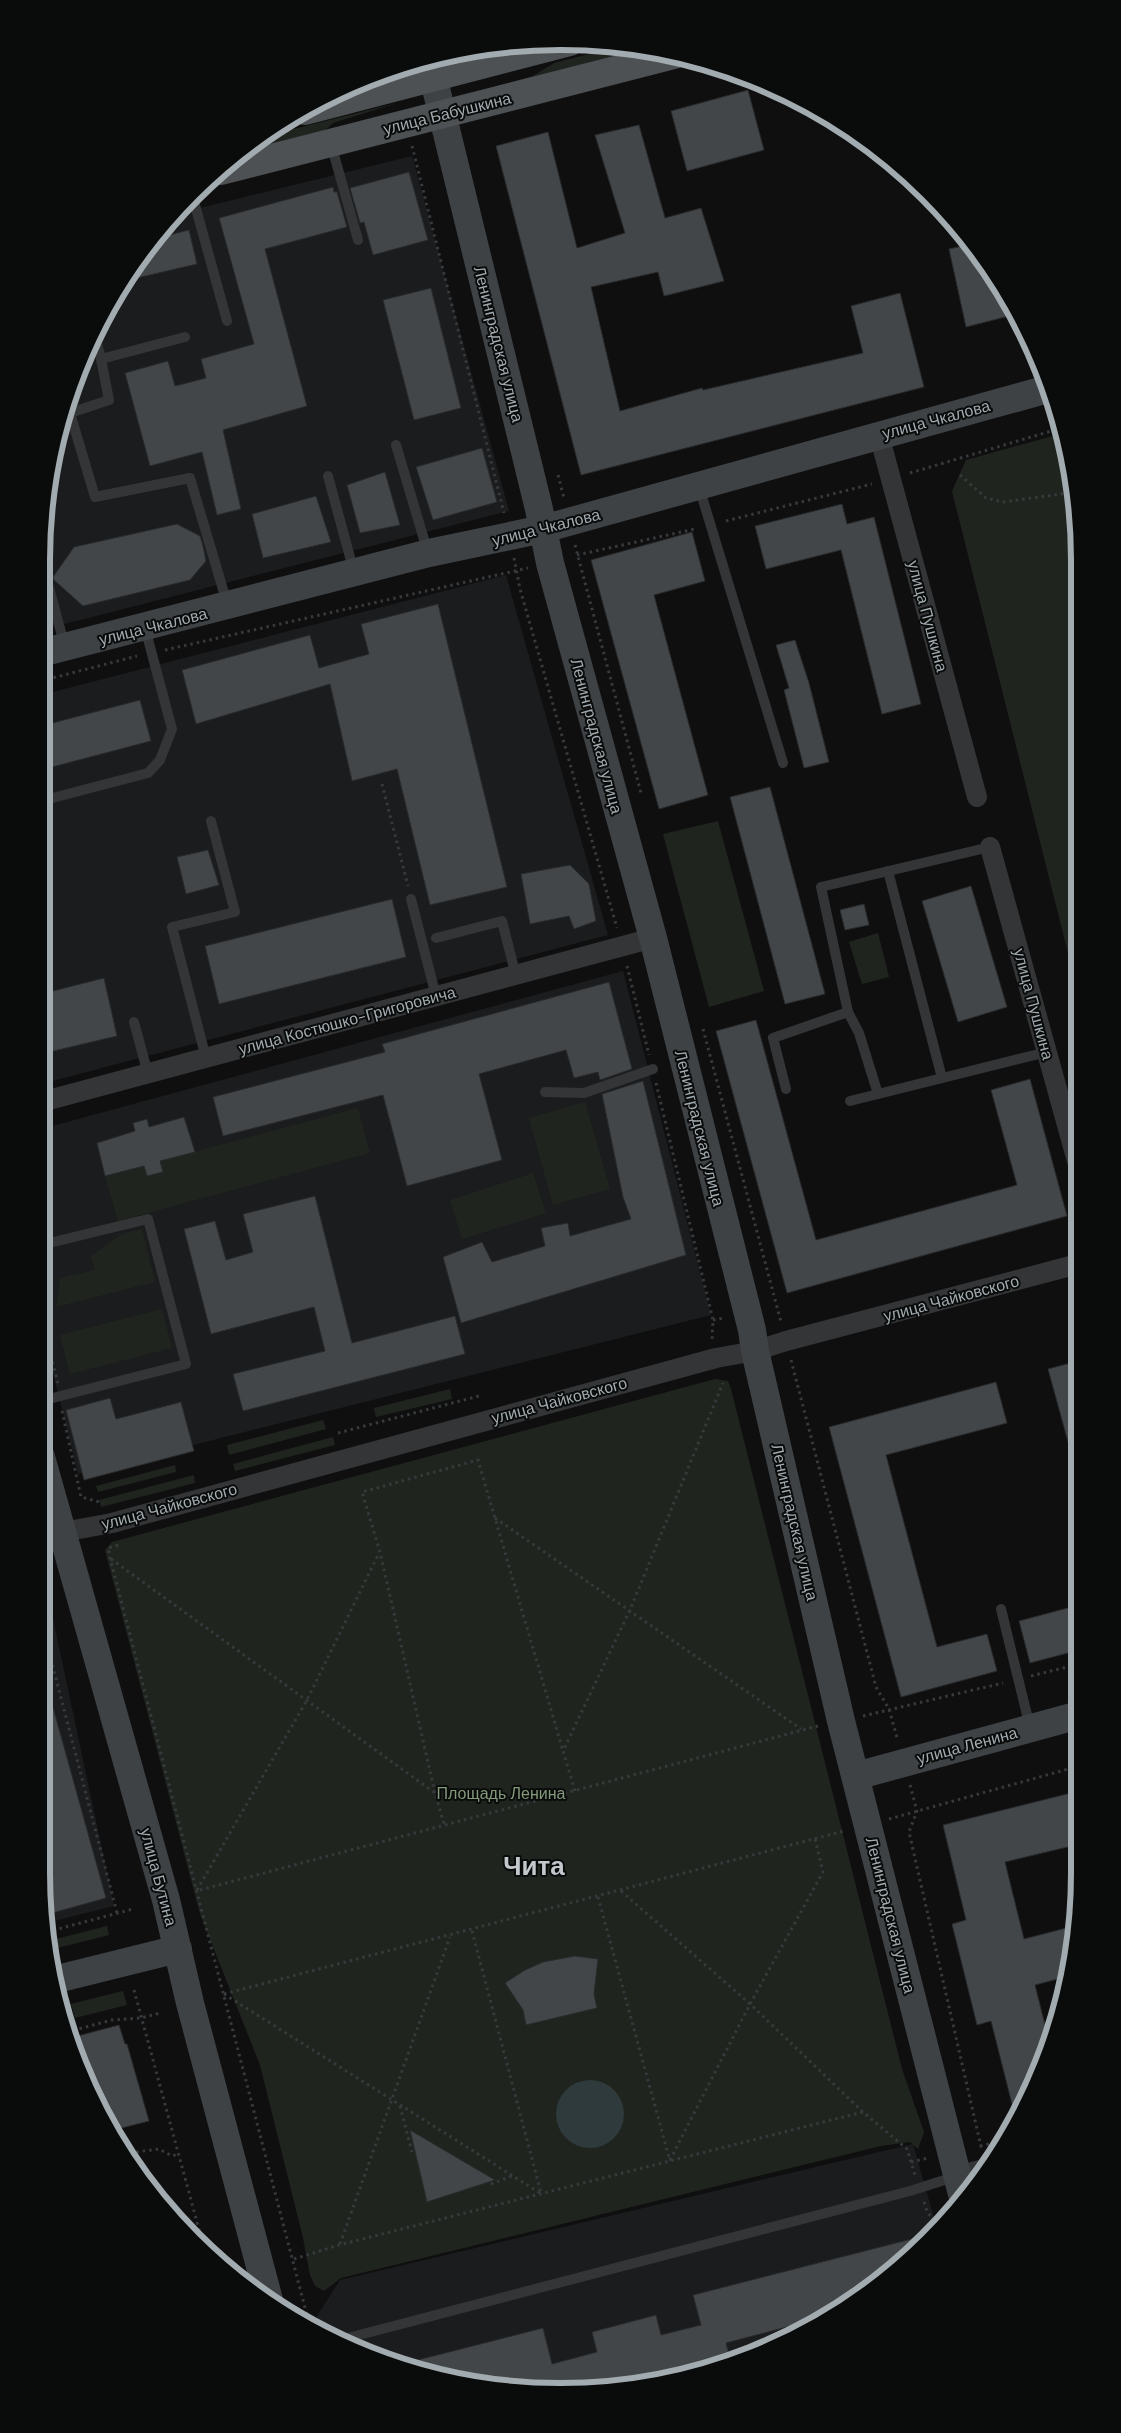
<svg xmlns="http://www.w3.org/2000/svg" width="1121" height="2433" viewBox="0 0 1121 2433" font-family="'DM Sans',sans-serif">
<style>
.built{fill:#1b1c1d}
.green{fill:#20241e}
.water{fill:#2e3a3b}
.building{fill:#434648;stroke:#292a2c}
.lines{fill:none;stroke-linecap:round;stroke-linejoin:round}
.path{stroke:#373a3c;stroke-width:3;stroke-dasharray:2.5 4;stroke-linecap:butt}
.lane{stroke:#333537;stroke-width:10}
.street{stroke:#333537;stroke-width:20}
.secondary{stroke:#3f4245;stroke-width:28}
.primary{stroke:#4d5153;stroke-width:28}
.labels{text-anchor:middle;stroke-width:4;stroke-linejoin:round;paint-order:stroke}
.street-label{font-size:16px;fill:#a2abb0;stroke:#0a0b0b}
.park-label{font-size:16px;fill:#83997a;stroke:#0a0b0b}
.town-label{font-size:26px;font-weight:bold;fill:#c2c8cc;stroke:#0a0b0b}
.rim{fill:none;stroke:#a2abb0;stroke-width:6}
</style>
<rect width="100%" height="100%" fill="#0f0f10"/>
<g class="built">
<path d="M412 156 509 511 41 630V560L51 459 81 362 129 272 176 214Z"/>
<path d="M506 575 608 935 41 1084V695Z"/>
<path d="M623 971 711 1315 78 1474 41 1325V1129Z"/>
<path d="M43 1571 114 1906 46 1923 41 1872Z"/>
<path d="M913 2144 937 2228 877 2284 820 2322 727 2364 629 2387 560 2392 459 2382 393 2364 321 2331 317 2316 340 2280Z"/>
</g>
<g class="green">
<path d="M616 47 641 49 477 92 533 76 554 63Z"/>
<path d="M397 103 333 123 321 134 241 154 262 137Z"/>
<path d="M1060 434 1075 492 1077 989 952 491 966 460Z"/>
<path d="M718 821 764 991 709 1007 663 834Z"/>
<path d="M878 933 889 977 862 984 849 942Z"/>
<path d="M585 1102 610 1189 553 1205 529 1118Z"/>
<path d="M358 1108 370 1153 118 1221 105 1176 144 1166 147 1176 162 1172 160 1161Z"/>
<path d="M533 1173 546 1213 462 1239 450 1200Z"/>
<path d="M142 1229 155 1282 56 1307 60 1278 95 1270 91 1256 124 1233Z"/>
<path d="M162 1309 172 1348 70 1374 60 1335Z"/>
<path d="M715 1379 728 1381 731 1389 902 2069 924 2132 918 2149 910 2142 881 2146 341 2278 324 2291 315 2286 310 2275 303 2238 260 2065 200 1914 105 1550 112 1542Z"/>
<path d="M450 1389 452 1399 376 1417 374 1408Z"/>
<path d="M323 1420 326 1429 229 1455 227 1445Z"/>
<path d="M333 1437 335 1445 235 1471 233 1464Z"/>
<path d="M175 1465 176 1472 98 1492 96 1486Z"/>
<path d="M194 1475 195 1483 101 1507 99 1500Z"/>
<path d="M107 1926 109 1935 49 1950 48 1941Z"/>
<path d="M123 1991 127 2005 75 2018 71 2004Z"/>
</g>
<circle class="water" cx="590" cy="2114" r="34"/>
<g class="building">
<path d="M748 90 764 150 687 171 671 111Z"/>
<path d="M639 125 665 218 701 208 724 281 664 296 658 272 591 287 620 411 702 388 703 390 863 353 851 306 900 293 924 387 581 475 496 146 548 132 577 248 625 233 595 135Z"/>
<path d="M409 172 428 240 373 255 364 222 360 223 350 188Z"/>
<path d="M333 187 334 192H337L347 227 265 249 307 406 223 430 241 509 217 515 202 452 150 466 125 373 168 361 175 386 206 378 201 359 254 344 219 218Z"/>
<path d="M189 230 197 264 124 281 157 238Z"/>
<path d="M972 244 1013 315 966 327 949 249Z"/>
<path d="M431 288 461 408 414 420 383 300Z"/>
<path d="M482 448 497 502 433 520 416 467Z"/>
<path d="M385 472 400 525 360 533 347 485Z"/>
<path d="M316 496 331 542 263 558 252 514Z"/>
<path d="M842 504 847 524 874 517 921 704 882 714 841 550 766 569 755 526Z"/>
<path d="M177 524 200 536 203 546 206 561 190 580 83 606 54 580 53 577 74 547Z"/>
<path d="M692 532 705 581 654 595 708 795 659 809 591 560Z"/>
<path d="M438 604 507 887 430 905 397 769 352 781 330 684 196 724 182 670 310 635 319 668 369 654 361 624Z"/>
<path d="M795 640 809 683 829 762 804 768 784 690 789 688 776 645Z"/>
<path d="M140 700 151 741 41 770V726Z"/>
<path d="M770 787 825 994 785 1004 730 797Z"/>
<path d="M208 850 219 885 186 894 177 857Z"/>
<path d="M570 865 589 884 596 921 574 929 569 916 530 924 521 874Z"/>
<path d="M971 886 1007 1007 958 1022 922 901Z"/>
<path d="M392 899 406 957 219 1004 205 946Z"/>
<path d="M864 904 869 925 845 930 840 910Z"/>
<path d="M104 978 117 1036 41 1054V994Z"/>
<path d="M609 982 632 1069 600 1080 598 1072 574 1078 566 1050 479 1074 502 1160 407 1186 383 1095 223 1136 213 1097 385 1052 382 1044Z"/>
<path d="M756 1020 816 1240 1017 1185 991 1090 1030 1079 1067 1216 787 1293 716 1031Z"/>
<path d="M643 1081 686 1255 461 1323 443 1257 482 1242 492 1262 545 1246 541 1228 568 1223 570 1236 631 1219 623 1197 602 1094Z"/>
<path d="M184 1117 195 1152 160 1161 163 1172 147 1176 144 1166 105 1176 97 1143 135 1131 133 1123 147 1119 149 1127Z"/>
<path d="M315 1196 352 1343 455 1316 465 1354 243 1411 233 1374 325 1351 314 1307 211 1334 184 1229 215 1221 226 1260 253 1252 243 1214Z"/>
<path d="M1078 1361V1460H1073L1048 1369Z"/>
<path d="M996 1382 1007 1423 886 1455 937 1647 987 1634 997 1671 901 1697 829 1427Z"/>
<path d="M110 1398 116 1419 181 1402 194 1451 84 1480 66 1410Z"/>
<path d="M1079 1605V1650L1030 1663 1019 1621Z"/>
<path d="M46 1682 106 1898 45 1915 41 1872V1683Z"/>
<path d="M1079 1791 1080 1844 1005 1862 1024 1939 1074 1926 1069 1976 1035 1985 1049 2041 1040 2071 1016 2120 991 2021 977 2025 952 1924 966 1920 943 1825Z"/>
<path d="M575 1956 598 1959 594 1994 597 2008 526 2025 523 2010 505 1983 525 1970 543 1962Z"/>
<path d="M119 2025 125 2044H127L149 2121 110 2131 77 2057H79L74 2037Z"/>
<path d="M410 2130 495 2180 427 2202Z"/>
<path d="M931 2234 877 2284 829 2316 726 2343 731 2362 727 2364 629 2387 560 2392 459 2382 398 2365 543 2328 552 2364 597 2352 592 2332 656 2315 661 2335 701 2325 693 2295Z"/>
</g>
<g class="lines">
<g class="path">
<path d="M695 67 704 64"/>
<path d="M412 146 504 513"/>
<path d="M910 473 1058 429"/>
<path d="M558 475 564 498"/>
<path d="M960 475 986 498 1003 502 1075 492"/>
<path d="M726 521 872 484"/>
<path d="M575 545 641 793"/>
<path d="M577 555 695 529"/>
<path d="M514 558 520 589 617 928"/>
<path d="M165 650 528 568"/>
<path d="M41 681 137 656"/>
<path d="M382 784 408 886"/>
<path d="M627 966 649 1055"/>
<path d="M703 1029 781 1322"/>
<path d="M656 1083 713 1320 712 1340"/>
<path d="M41 1318 58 1383"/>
<path d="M713 1320 724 1318"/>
<path d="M791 1360 876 1687 889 1709 898 1741"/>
<path d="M62 1411 81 1497 103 1503"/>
<path d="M338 1433 479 1396"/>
<path d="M495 1518 801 1729"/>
<path d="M118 1545 108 1548 110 1558 310 2327"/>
<path d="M111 1559 435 1793 445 1827"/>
<path d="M41 1621 117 1913"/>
<path d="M1031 1676 1079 1664"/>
<path d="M863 1716 1003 1683"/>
<path d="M910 1785 917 1811 909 1832 982 2151"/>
<path d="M575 1791 563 1751 630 1610 723 1383"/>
<path d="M435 1793 380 1552 362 1492 478 1460 563 1751"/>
<path d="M889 1819 1079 1766"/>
<path d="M197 1890 307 1700 379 1553"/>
<path d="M200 1890 818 1726"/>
<path d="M621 1891 750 2004 863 2112 907 2149 915 2175"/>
<path d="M598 1897 670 2161"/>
<path d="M472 1931 541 2193"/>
<path d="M47 1932 133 1909"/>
<path d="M134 1990 204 2248"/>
<path d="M224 1994 844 1831"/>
<path d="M224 1994 540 2193"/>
<path d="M67 2032 112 2020 141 2018 160 2013"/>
<path d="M400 2106 412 2152"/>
<path d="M119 2143 136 2152 159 2149 172 2156 178 2154"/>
<path d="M980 2146 1005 2140"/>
<path d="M670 2160 750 2004 823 1872 815 1839"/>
<path d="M911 2162 928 2158"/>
<path d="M491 2184 512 2176"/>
<path d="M924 2202 928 2214 943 2223"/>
<path d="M340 2244 450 1937"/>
<path d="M294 2259 339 2245 863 2112"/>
</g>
<g class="lane">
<path d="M331 144 358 240"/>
<path d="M192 194 227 321"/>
<path d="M95 336 101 359 185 337"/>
<path d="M101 359 109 400 70 413 95 497 190 478 227 603"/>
<path d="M396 445 428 553"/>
<path d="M328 476 354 572"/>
<path d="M699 487 783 763"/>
<path d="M41 558 65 647"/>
<path d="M41 801 148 773 160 760 172 729 145 628"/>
<path d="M888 871 942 1078"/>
<path d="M411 899 436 996"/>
<path d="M436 938 502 921 516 976"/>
<path d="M848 1012 859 1033 878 1094"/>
<path d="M134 1022 148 1074"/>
<path d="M206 1058 172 927 235 912 211 821"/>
<path d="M786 1089 773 1038 848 1012 821 887 990 847"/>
<path d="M545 1092 584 1093 653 1069"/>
<path d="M850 1101 1047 1052"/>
<path d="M41 1401 186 1364 148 1219 41 1245"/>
<path d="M1001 1609 1030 1727"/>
<path d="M340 2340 910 2191 957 2176"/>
</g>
<g class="street">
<path d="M879 435 977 797"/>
<path d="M990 847 1077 1161"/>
<path d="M41 1102 653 938"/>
<path d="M41 1536 112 1523 716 1358 755 1351 786 1341 1078 1264"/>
<path d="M957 2176 984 2169"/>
</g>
<g class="secondary">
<path d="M429 60 539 509 550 563 653 938 752 1330 755 1351 841 1721 963 2198"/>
<path d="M41 653 429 553 543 529 1048 389"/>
<path d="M41 1457 166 1900 190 2003 269 2300"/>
<path d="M856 1776 1079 1715"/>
<path d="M53 1980 178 1949"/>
</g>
<g class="primary">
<path d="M305 111 570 42"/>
<path d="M221 171 674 55"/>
</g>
</g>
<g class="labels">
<g class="street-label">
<text transform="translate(447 113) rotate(-14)" y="6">улица Бабушкина</text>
<text transform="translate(499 344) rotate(76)" y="6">Ленинградская улица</text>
<text transform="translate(936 419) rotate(-15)" y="6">улица Чкалова</text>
<text transform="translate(546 527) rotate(-14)" y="6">улица Чкалова</text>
<text transform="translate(928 616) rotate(75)" y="6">улица Пушкина</text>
<text transform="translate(153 626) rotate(-14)" y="6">улица Чкалова</text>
<text transform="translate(597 736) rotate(75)" y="6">Ленинградская улица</text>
<text transform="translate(1034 1004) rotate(75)" y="6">улица Пушкина</text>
<text transform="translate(347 1020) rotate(-15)" y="6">улица Костюшко-Григоровича</text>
<text transform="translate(700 1128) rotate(76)" y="6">Ленинградская улица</text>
<text transform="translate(951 1298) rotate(-15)" y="6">улица Чайковского</text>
<text transform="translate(559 1400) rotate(-15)" y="6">улица Чайковского</text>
<text transform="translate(169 1506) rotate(-15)" y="6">улица Чайковского</text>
<text transform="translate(795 1522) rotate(77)" y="6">Ленинградская улица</text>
<text transform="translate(967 1745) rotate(-15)" y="6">улица Ленина</text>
<text transform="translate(159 1877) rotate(75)" y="6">улица Бутина</text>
<text transform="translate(891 1915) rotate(76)" y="6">Ленинградская улица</text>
</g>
<g class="park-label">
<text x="501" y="1799">Площадь Ленина</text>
</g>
<g class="town-label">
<text x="534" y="1875">Чита</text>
</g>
</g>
<path d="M0 0H1121V2433H0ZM560 50H561A510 510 0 0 1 1071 560V1873A510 510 0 0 1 561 2383H560A510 510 0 0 1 50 1873V560A510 510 0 0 1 560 50Z" fill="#0a0b0b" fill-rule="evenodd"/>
<path class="rim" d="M560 50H561A510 510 0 0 1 1071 560V1873A510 510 0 0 1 561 2383H560A510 510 0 0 1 50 1873V560A510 510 0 0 1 560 50Z"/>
</svg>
